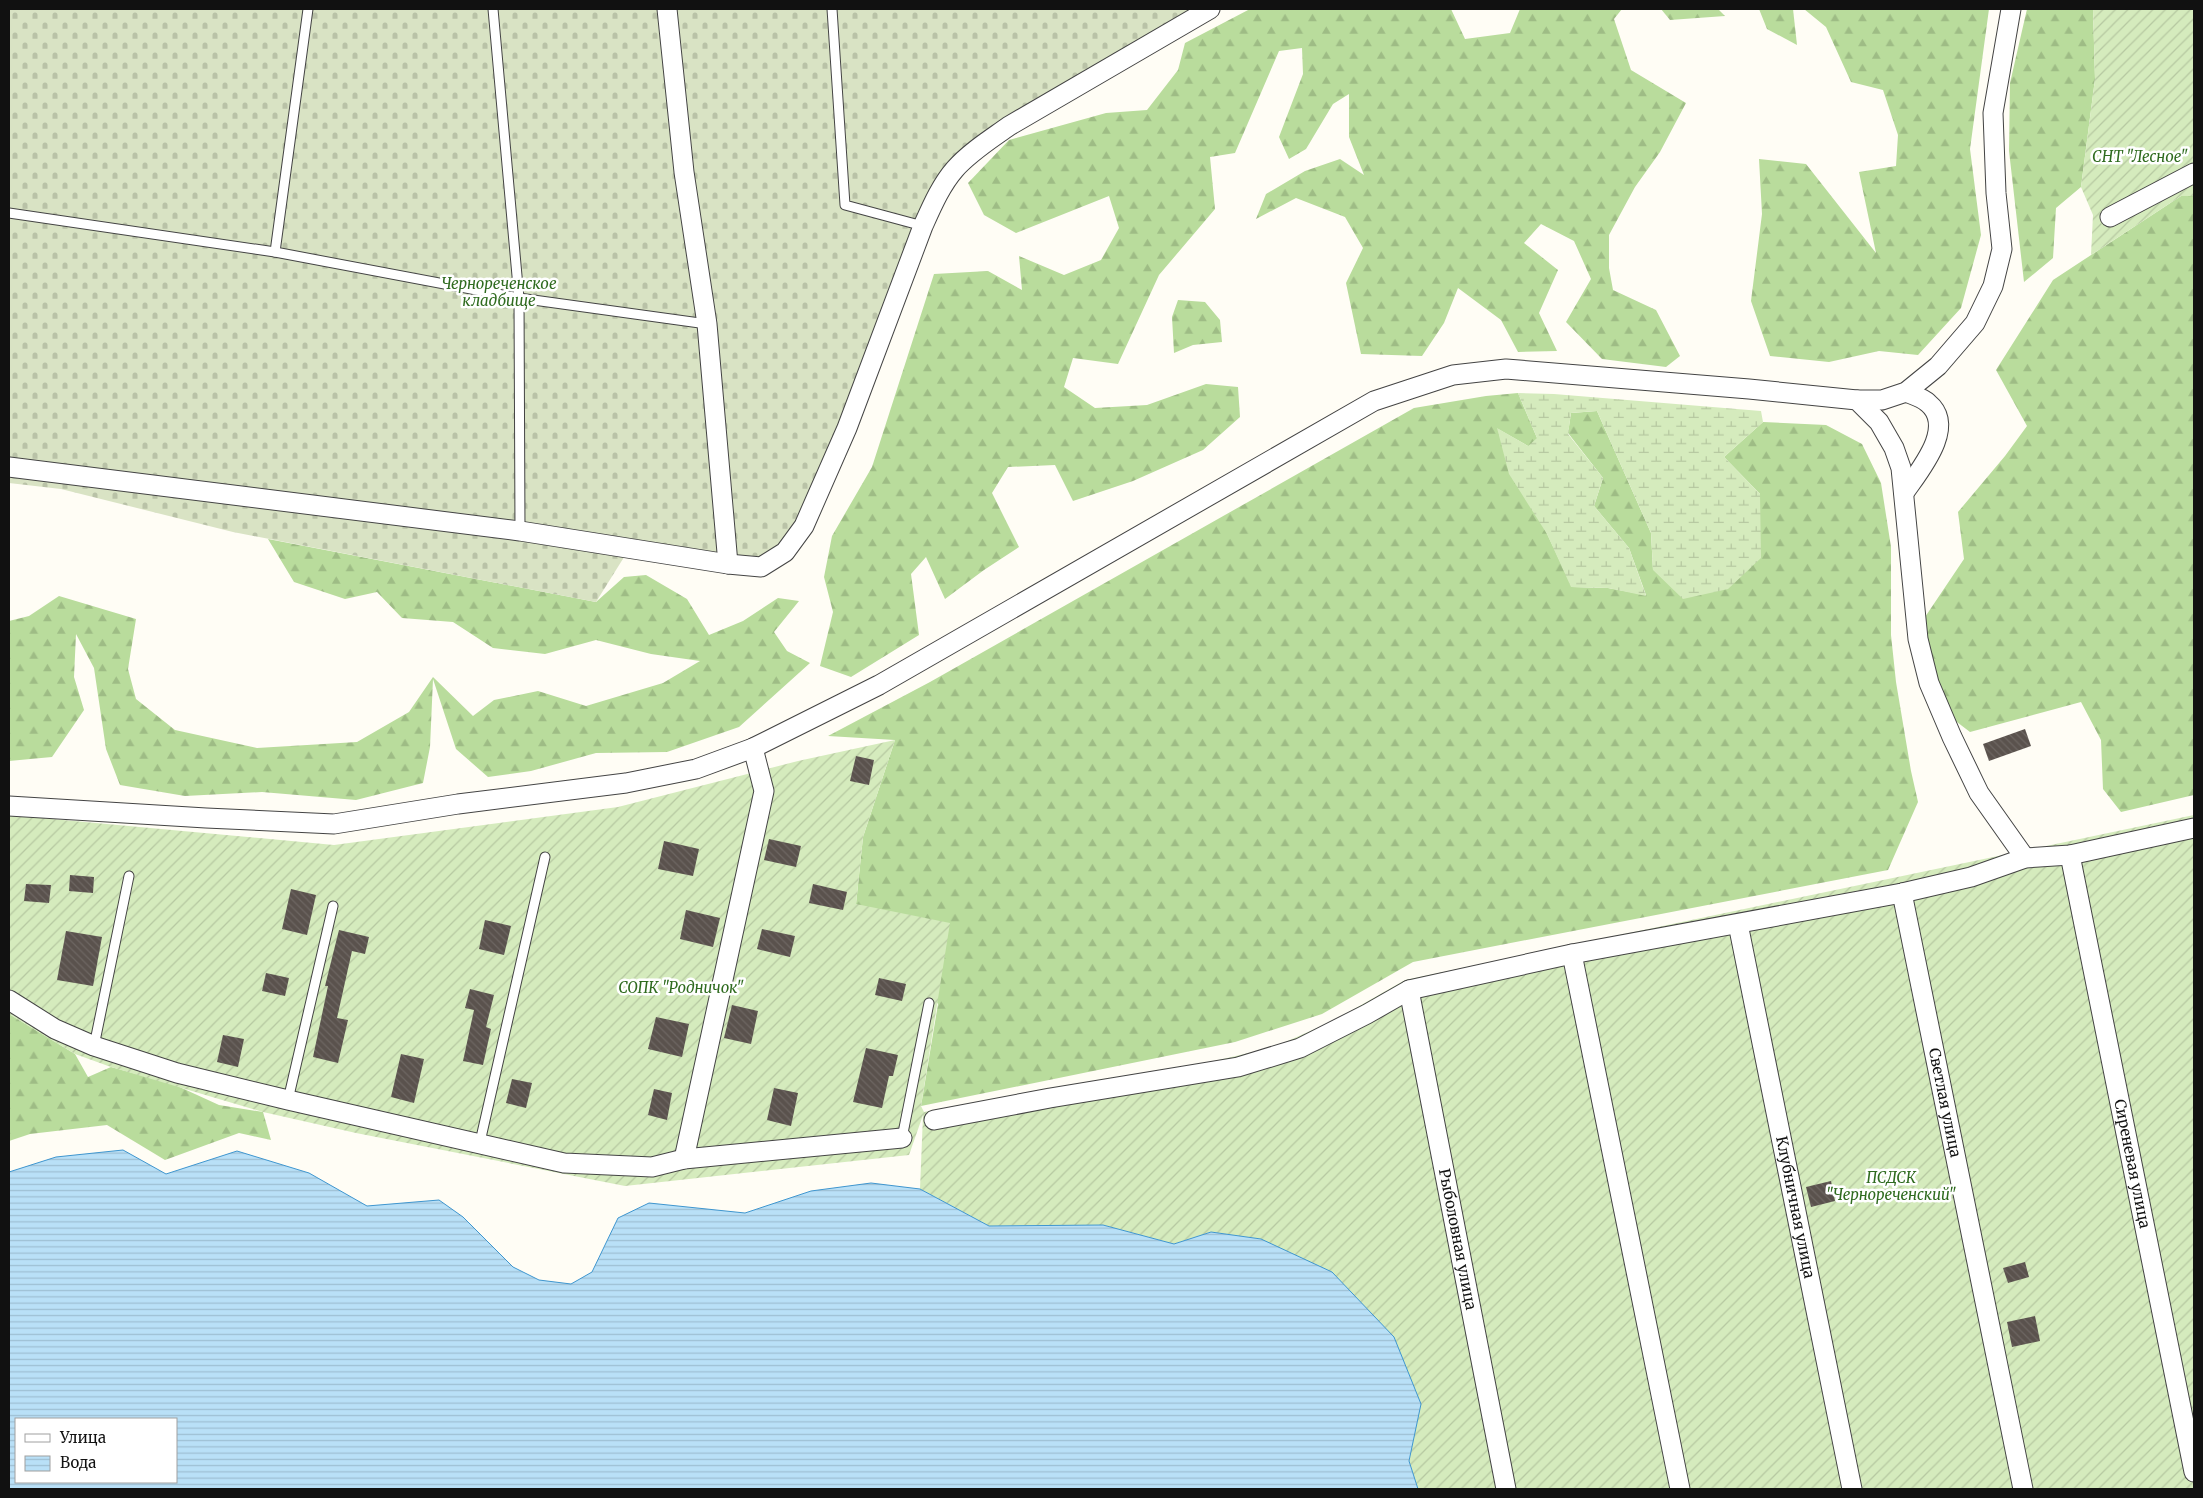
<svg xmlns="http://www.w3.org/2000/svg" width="2203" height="1498" viewBox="0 0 2203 1498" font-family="Merriweather,serif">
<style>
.forest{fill:url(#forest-firs)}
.wetland{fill:url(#wetland-marsh)}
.cemetery{fill:url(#cemetery-stones)}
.garden{fill:url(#garden-furrows)}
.water{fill:url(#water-rules);stroke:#3f96cf;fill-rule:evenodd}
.building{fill:url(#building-back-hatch)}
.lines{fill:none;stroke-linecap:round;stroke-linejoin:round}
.service-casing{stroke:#444;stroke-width:11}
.minor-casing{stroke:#444;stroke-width:21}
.service{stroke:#fff;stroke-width:9}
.minor{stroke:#fff;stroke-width:19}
.labels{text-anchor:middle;stroke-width:5;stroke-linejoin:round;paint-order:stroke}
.park-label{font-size:15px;font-style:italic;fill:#2f6b1f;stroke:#fff}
.street-label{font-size:15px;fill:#111;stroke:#fff}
</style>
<defs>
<pattern id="forest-firs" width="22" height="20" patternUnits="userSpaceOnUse" patternTransform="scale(1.25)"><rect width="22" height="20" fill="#b9dc9c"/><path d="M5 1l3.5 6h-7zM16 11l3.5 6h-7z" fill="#9ebc85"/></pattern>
<pattern id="wetland-marsh" width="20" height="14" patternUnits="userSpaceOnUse" patternTransform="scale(1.25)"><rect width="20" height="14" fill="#d5ebbd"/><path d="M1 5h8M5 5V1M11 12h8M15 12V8" fill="none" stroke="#b6c8a1"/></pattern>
<pattern id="cemetery-stones" width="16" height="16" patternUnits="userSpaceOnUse" patternTransform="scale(1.25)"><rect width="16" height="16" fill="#d9e3c4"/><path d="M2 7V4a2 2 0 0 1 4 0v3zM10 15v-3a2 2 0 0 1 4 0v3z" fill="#b9c2a7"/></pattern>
<pattern id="garden-furrows" width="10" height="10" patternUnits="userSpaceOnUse" patternTransform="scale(1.25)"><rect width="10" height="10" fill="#d5ebbd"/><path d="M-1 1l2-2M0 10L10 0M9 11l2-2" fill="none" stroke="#b6c8a1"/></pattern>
<pattern id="water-rules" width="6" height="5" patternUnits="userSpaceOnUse" patternTransform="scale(1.25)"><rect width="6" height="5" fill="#b9e0f7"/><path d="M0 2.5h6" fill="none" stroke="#9ebfd3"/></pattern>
<pattern id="building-back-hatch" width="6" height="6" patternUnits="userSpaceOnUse" patternTransform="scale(1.25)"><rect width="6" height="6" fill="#5a524d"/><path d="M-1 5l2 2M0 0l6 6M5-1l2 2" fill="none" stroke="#6d6662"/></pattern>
</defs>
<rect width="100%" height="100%" fill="#fffdf5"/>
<g class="forest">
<path d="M1250 9H1451L1465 39 1510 33 1520 9H1622L1614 19 1631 70 1686 103 1660 152 1635 187 1609 235V268L1613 290 1656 310 1680 356 1666 367 1602 359 1566 322 1591 279 1574 241 1541 224 1524 243 1558 270 1539 313 1557 351 1518 352 1501 320 1458 288 1444 323 1422 356 1361 354 1346 283 1363 248 1345 217 1296 198 1256 219 1266 194 1305 171 1340 159 1364 175 1349 137V94L1333 104 1306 149 1289 159 1279 137 1303 74 1302 48 1279 51 1235 153 1210 157 1215 209 1159 275 1118 364 1073 358 1064 387 1095 408 1147 405 1206 384 1238 387 1240 417 1203 450 1133 481 1073 501 1055 465 1008 467 992 493 1019 547 984 570 945 599 926 557 911 574 919 635 851 677 820 666 833 612 824 577 832 536 872 467 934 274 988 271 1022 290 1019 256 1064 275 1101 260 1119 228 1109 196 1016 233 984 215 968 183 1009 140 1106 113 1147 110 1178 70 1185 43Z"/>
<path d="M1661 9H1718L1725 16 1670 20Z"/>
<path d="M1759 9H1793L1797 45 1767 29Z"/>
<path d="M1804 9H1989L1970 149 1981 235 1961 308 1918 355 1879 351 1829 362 1770 356 1751 301 1762 214 1759 159 1806 164 1876 253 1859 172 1896 166 1898 135 1883 90 1851 82 1826 27Z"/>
<path d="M2027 9H2093L2095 79 2081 187 2056 208 2053 258 2024 282 2009 151 2010 83Z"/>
<path d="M2181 196H2194V795L2121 812 2103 789 2101 740 2081 702 1970 732 1953 719 1933 668 1923 620 1964 559 1958 512 2005 456 2027 426 1996 370 2053 280Z"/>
<path d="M1178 300 1205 302 1220 320 1222 342 1193 345 1174 353 1172 317Z"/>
<path d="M1518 393 1540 445 1528 446 1498 429 1572 587 1608 588 1646 595 1629 548 1594 506 1603 478 1568 433 1571 413 1597 411 1651 533 1653 570 1760 494 1724 457 1763 422 1826 425 1862 444 1881 483 1891 547V635L1896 682 1911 771 1918 802 1888 870 1413 962 1322 1014 1235 1042 921 1106 938 1004 856 904 863 837 895 740 828 736 930 682 1414 408 1486 396Z"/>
<path d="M268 539 596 602 624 577 646 575 687 599 709 635 743 621 778 598 799 601 774 632 787 651 810 663 739 727 667 752 596 753 531 771 488 777 456 749 433 679 430 747 423 783 356 800 262 792 185 796 120 785 106 749 94 668 76 634 74 677 84 710 52 757 9 761V621L29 616 59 596 136 619 128 669 136 699 175 730 257 748 357 742 409 712 433 677 473 716 494 700 538 691 586 706 663 683 700 661 651 654 596 640 545 654 493 648 453 622 402 618 377 592 345 599 294 582Z"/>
<path d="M9 1014 75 1054 88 1077 111 1067 173 1084 219 1105 263 1112 271 1140 239 1133 165 1160 107 1125 30 1134 9 1141Z"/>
</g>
<path class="wetland" d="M1518 393 1554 394 1761 411 1763 422 1724 457 1760 494 1761 558 1728 589 1683 599 1653 570 1651 533 1597 411 1571 413 1568 434 1603 478 1594 506 1629 548 1646 596 1608 588 1571 587 1547 534 1509 474 1497 428 1528 446 1537 438Z"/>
<path class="cemetery" d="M9 9H1192L1003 122 952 164 838 429 789 535 760 560 631 546 596 602 233 532 61 489 9 483Z"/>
<g class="garden">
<path d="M2093 9H2194V196H2181L2091 255 2093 215 2081 187 2095 79Z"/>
<path d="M895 740 863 837 856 904 950 923 921 1106 924 1112 1193 1066 1274 1047 1333 1021 1405 980 2194 815V1489H1418L1409 1461 1420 1404 1261 1239 1211 1232 1174 1244 1103 1225 989 1226 920 1189 923 1115 909 1155 625 1186 356 1133 263 1112 111 1067 75 1054 9 1014V815L334 845 618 807 798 761Z"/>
</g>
<path class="water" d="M123 1150 166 1174 237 1151 309 1173 367 1206 439 1200 463 1217 513 1267 539 1280 571 1284 592 1272 618 1218 649 1203 745 1213 811 1191 871 1183 920 1189 989 1226 1103 1225 1174 1244 1211 1232 1261 1239 1332 1272 1394 1337 1421 1404 1409 1461 1418 1489H9V1172L56 1157ZM16 1419H176V1482H16Z"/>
<g class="building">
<path d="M2025 729 2031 746 1989 761 1983 744Z"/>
<path d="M856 756 874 760 869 785 850 781Z"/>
<path d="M769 839 801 846 796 867 764 860Z"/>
<path d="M664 841 699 849 693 876 658 869Z"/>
<path d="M70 875 94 877 93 893 69 891Z"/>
<path d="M26 884 51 885 49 903 24 901Z"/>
<path d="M813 884 847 892 843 910 809 903Z"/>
<path d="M291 889 316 895 307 935 282 929Z"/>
<path d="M686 910 720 918 713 947 680 939Z"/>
<path d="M485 920 511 926 504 955 479 949Z"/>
<path d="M762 929 795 936 790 957 757 949Z"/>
<path d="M339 930 369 937 365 954 352 951 337 1018 348 1020 338 1063 313 1057 328 986H325Z"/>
<path d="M66 931 102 937 93 986 57 980Z"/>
<path d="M266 973 289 978 285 996 262 991Z"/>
<path d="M879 978 906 984 902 1001 875 995Z"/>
<path d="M470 989 494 995 486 1027 491 1029 483 1065 463 1061 474 1010 465 1008Z"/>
<path d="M732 1005 758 1011 751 1044 724 1038Z"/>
<path d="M656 1017 689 1024 682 1057 648 1049Z"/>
<path d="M223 1035 244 1039 238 1067 217 1062Z"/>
<path d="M866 1048 898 1055 893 1076H889L882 1108 853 1102Z"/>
<path d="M401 1054 424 1059 414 1103 391 1097Z"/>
<path d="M512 1079 532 1083 526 1108 506 1103Z"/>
<path d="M774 1088 798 1093 791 1126 767 1120Z"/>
<path d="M654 1089 672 1093 667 1120 648 1115Z"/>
<path d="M1831 1181 1835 1201 1811 1207 1806 1187Z"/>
<path d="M2025 1262 2029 1277 2008 1283 2003 1268Z"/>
<path d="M2035 1316 2040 1341 2012 1347 2007 1322Z"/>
</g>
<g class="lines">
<defs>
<g id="service">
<path d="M493 9 519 298 520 531"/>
<path d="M832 9 845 205 923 226"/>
<path d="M9 213 275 252 519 298 707 324"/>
<path d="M275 252 308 9"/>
<path d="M94 1046 129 876"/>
<path d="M288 1100 333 906"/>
<path d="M902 1138 929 1003"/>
<path d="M480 1142 545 857"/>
</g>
<g id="minor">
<path d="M667 9 684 172 707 324 728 564"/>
<path d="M2110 217 2194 173"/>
<path d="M1857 400H1882L1906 392 1938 366 1975 323 1993 286 2002 249 1996 193 1993 113 2011 9"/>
<path d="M9 467 520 531 728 564 761 567 785 552 804 526 847 428 923 226C932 206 941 185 955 169 970 152 991 139 1009 126L1210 9"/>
<path d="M1904 493C1919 471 1957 427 1928 403 1923 398 1913 395 1906 392"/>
<path d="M9 806 206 818 334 824 458 804 626 783 696 769 753 748 879 685 1374 401 1453 375 1506 369 1749 389 1857 400 1879 422 1894 448 1901 468 1918 639 1929 683 1952 737 1979 793 2025 858"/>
<path id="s1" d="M2070 855 2194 1472"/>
<path id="s2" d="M1902 893 2023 1489"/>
<path id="s3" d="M1738 924 1852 1489"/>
<path d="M1572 954 1680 1489"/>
<path id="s4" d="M1409 990 1506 1489"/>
<path d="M9 1000 55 1029 94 1046 177 1073 288 1100 564 1163 652 1167 684 1159 902 1138"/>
<path d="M934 1120 1050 1098 1238 1067 1300 1048 1367 1014 1409 990 1572 954 1902 893 1971 877 2025 858 2070 855 2194 828"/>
<path d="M684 1159 764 791 753 748"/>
</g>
</defs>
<use href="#service" class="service-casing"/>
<use href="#minor" class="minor-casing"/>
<use href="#service" class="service"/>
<use href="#minor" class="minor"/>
</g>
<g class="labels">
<g class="park-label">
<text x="2140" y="162">СНТ "Лесное"</text>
<text x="499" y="289">Чернореченское<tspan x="499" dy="17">кладбище</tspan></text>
<text x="681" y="993">СОПК "Родничок"</text>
<text x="1891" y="1183">ПСДСК<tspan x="1891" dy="17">"Чернореченский"</tspan></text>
</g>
<g class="street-label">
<text dy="5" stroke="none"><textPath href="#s2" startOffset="214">Светлая улица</textPath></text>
<text dy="5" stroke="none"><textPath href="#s1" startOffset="315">Сиреневая улица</textPath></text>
<text dy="5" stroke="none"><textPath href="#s3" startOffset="289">Клубничная улица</textPath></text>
<text dy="5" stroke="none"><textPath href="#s4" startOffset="254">Рыболовная улица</textPath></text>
</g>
</g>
<rect width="2203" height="1498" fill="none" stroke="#111111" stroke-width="20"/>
<rect x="15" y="1418" width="162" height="65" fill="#ffffff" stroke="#a0a0a0"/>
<rect x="25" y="1434" width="25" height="8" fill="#ffffff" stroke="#a0a0a0"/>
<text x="60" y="1443" font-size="15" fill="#111111">Улица</text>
<rect x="25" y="1456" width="25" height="15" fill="url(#water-rules)" stroke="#a0a0a0"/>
<text x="60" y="1468" font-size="15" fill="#111111">Вода</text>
</svg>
